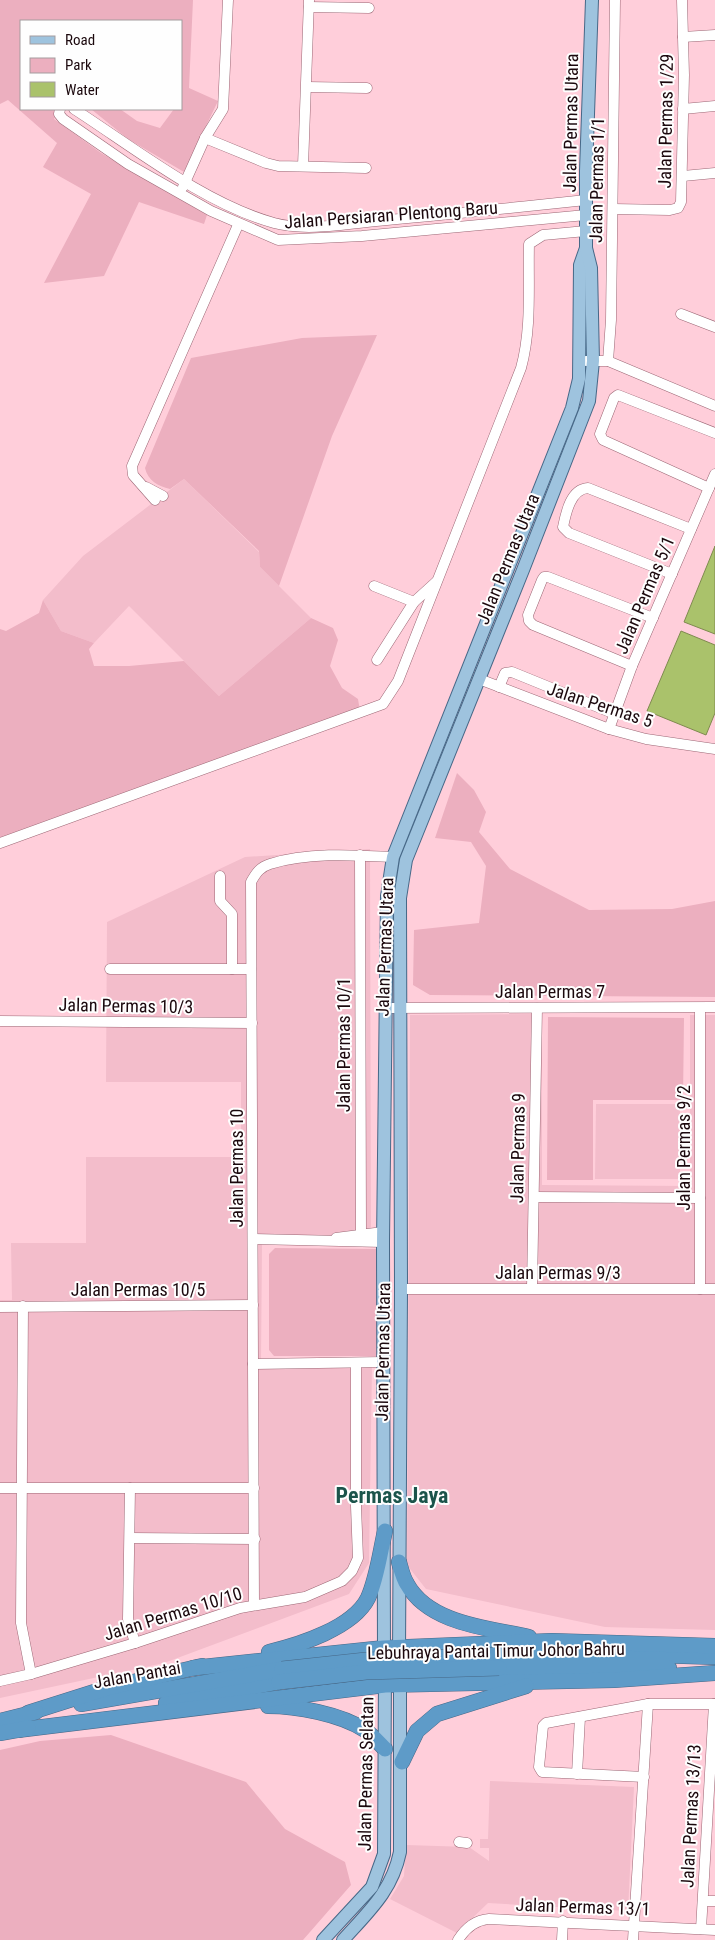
<svg xmlns="http://www.w3.org/2000/svg" width="715" height="1940" viewBox="0 0 715 1940" font-family="'Roboto Condensed',sans-serif">
<style>
.built{fill:#f3bdcb}
.green{fill:#ecafbf}
.water{fill:#aac26b;stroke:#7f8a4f}
.lines{fill:none;stroke-linecap:round;stroke-linejoin:round}
.minor-casing{stroke:#9c6775;stroke-width:11}
.major-casing{stroke:#476887;stroke-width:14}
.highway-casing{stroke:#476887;stroke-width:16}
.minor{stroke:#fff;stroke-width:10}
.major{stroke:#9ec3de;stroke-width:12}
.highway{stroke:#5e9bc8;stroke-width:15}
.highway-bridge-casing{stroke:#476887;stroke-width:16;stroke-linecap:butt}
.highway-bridge{stroke:#5e9bc8;stroke-width:15}
.labels{text-anchor:middle;stroke-width:4;stroke-linejoin:round;paint-order:stroke}
.street-label{font-size:18px;fill:#1b080d;stroke:#fefefe}
.district-label{font-size:22px;font-weight:bold;fill:#1b544b;stroke:#fefefe}
</style>
<rect width="100%" height="100%" fill="#ffceda"/>
<g class="built">
<path d="M184 479 259 552 260 567 311 618 219 696 129 606 94 643 61 631 43 600 83 556Z"/>
<path d="M370 849 371 1245 262 1243 261 1363 372 1364 369 1563 349 1594 164 1663 0 1698V1300H12L11 1243H86V1157H241V1082H106L107 922 245 857Z"/>
<path d="M542 1014V1185L690 1186V1015H715V1630L605 1627 426 1589 407 1565 410 1015Z"/>
<path d="M596 1104H680V1179H595Z"/>
<path d="M490 1781 634 1787 628 1911 488 1903 457 1933 390 1899 404 1876 406 1845 469 1847 489 1861V1848H480V1839H488Z"/>
</g>
<g class="green">
<path d="M0 0H193L189 88 218 101 184 172 128 139 91 109H120L137 121 160 128 174 109H181V21H21V109H58L54 119 101 153 207 215 204 224 139 202 104 276 44 283 91 194 43 167 57 143 8 100 0 104Z"/>
<path d="M377 335 332 436 279 586 260 567 259 551 184 479 170 489C158 486 148 481 145 468L191 358 302 338Z"/>
<path d="M43 600 61 631 94 643 89 649 94 666H129L184 661 219 696 311 618 333 628 338 640 330 666 342 688 358 699 360 711 0 840V629L6 631 39 613Z"/>
<path d="M457 773 474 790 486 812 479 832 510 869 589 910 672 909 715 901V997L430 995 413 985 414 930 479 923 486 866 471 842 435 838Z"/>
<path d="M548 1017 684 1018 683 1100H593V1180H547Z"/>
<path d="M275 1248 378 1249 380 1353 377 1356H274L269 1350V1254Z"/>
<path d="M111 1735 246 1782 285 1829 345 1862 351 1885 303 1940H0V1750L40 1741Z"/>
</g>
<g class="water">
<path d="M715 546V634L684 622Z"/>
<path d="M681 631 715 645V713L706 735 647 711Z"/>
</g>
<g class="lines">
<defs>
<g id="minor">
<path d="M309 7 369 8"/>
<path d="M683 37 715 35"/>
<path d="M307 87 367 88"/>
<path d="M60 109 59 114 63 119 128 164 211 211 278 240 362 236 586 215"/>
<path d="M74 109C133 147 205 204 274 223 308 232 351 223 387 220 453 214 520 207 586 200"/>
<path d="M683 109 715 106"/>
<path d="M205 138 266 163 278 166 366 168"/>
<path d="M303 166 309 0"/>
<path d="M683 176 715 173"/>
<path d="M183 187 205 138 223 109 228 0"/>
<path d="M613 209 670 210 678 208 681 202 684 75 682 0"/>
<path d="M681 314 715 327"/>
<path d="M586 361H608L715 406"/>
<path d="M608 361 611 320 615 0"/>
<path d="M146 487 163 496"/>
<path d="M709 488 603 440 600 434 614 398 618 395 715 433"/>
<path d="M155 500 133 475 132 466 238 225"/>
<path d="M672 574 569 533 563 527C566 512 571 489 588 488L691 529"/>
<path d="M374 586 414 602"/>
<path d="M377 660 414 602 436 582"/>
<path d="M632 666 533 625 529 621 528 615 542 580 544 577H548L653 618"/>
<path d="M479 679 609 729 646 739 715 749"/>
<path d="M499 687 505 673 512 672 615 714"/>
<path d="M609 729 632 666 715 474"/>
<path d="M0 843 383 704 398 681 521 368C532 328 528 285 529 244L543 235 586 231"/>
<path d="M360 855 361 1234"/>
<path d="M220 876V901L232 914V969"/>
<path d="M110 969H251"/>
<path d="M386 1008 715 1007"/>
<path d="M0 1021 252 1023"/>
<path d="M534 1197 700 1198"/>
<path d="M336 1238 383 1232"/>
<path d="M253 1239 383 1242"/>
<path d="M532 1288 537 1008"/>
<path d="M401 1289H715"/>
<path d="M700 1289V1008"/>
<path d="M23 1306 21 1623 31 1674"/>
<path d="M0 1307 253 1305"/>
<path d="M253 1364 383 1362"/>
<path d="M0 1488H254"/>
<path d="M130 1488 128 1619 135 1643"/>
<path d="M130 1538 255 1539"/>
<path d="M254 1605 251 882C256 873 260 867 270 864 308 852 354 855 393 857"/>
<path d="M0 1681 31 1674 135 1643 240 1608 305 1597 342 1581 352 1571 358 1558 356 1506V1364"/>
<path d="M577 1774 580 1717"/>
<path d="M644 1777 542 1772 539 1767 543 1726 546 1723 648 1704H715"/>
<path d="M459 1842 467 1843"/>
<path d="M703 1901H715"/>
<path d="M701 1929 714 1704"/>
<path d="M458 1940C465 1929 475 1920 489 1919L715 1930"/>
<path d="M562 1940 563 1921"/>
<path d="M633 1940 648 1704"/>
</g>
<g id="major">
<path d="M384 1656 383 1242 387 896 393 857 572 408 579 379 580 265 586 248"/>
<path d="M399 1656 401 1289 400 898 406 860 523 570 589 401 593 361 591 268 586 248V171L592 0"/>
<path d="M323 1940 372 1887 384 1854 385 1676"/>
<path d="M343 1940C369 1911 392 1891 400 1852V1676"/>
</g>
<g id="highway">
<path d="M399 1562C401 1569 403 1578 407 1584 429 1624 489 1628 529 1637"/>
<path d="M269 1652C299 1645 353 1628 368 1598 377 1578 380 1553 385 1531"/>
<path d="M499 1655 621 1654 715 1657"/>
<path d="M193 1668 384 1648 552 1641 715 1646"/>
<path d="M499 1668H669"/>
<path d="M166 1703 279 1682"/>
<path d="M81 1704 282 1669"/>
<path d="M268 1706C297 1706 340 1714 365 1730 372 1735 379 1743 385 1749"/>
<path d="M28 1713 107 1688 202 1666"/>
<path d="M0 1721 36 1712"/>
<path d="M18 1730 385 1685 614 1680 715 1673"/>
<path d="M0 1733 28 1728"/>
<path d="M402 1762 417 1731 437 1714 526 1686"/>
</g>
</defs>
<use href="#minor" class="minor-casing"/>
<use href="#major" class="major-casing"/>
<use href="#highway" class="highway-casing"/>
<use href="#minor" class="minor"/>
<use href="#major" class="major"/>
<use href="#highway" class="highway"/>
<defs>
<g id="highway-bridge">
<path d="M282 1669 366 1660 499 1655"/>
<path d="M279 1682 366 1672 499 1668"/>
</g>
</defs>
<use href="#highway-bridge" class="highway-bridge-casing"/>
<use href="#highway-bridge" class="highway-bridge"/>
</g>
<g class="labels">
<g class="street-label">
<text transform="translate(666 121) rotate(-89)" y="6">Jalan Permas 1/29</text>
<text transform="translate(571 123) rotate(-89)" y="6">Jalan Permas Utara</text>
<text transform="translate(597 180) rotate(-89)" y="6">Jalan Permas 1/1</text>
<text transform="translate(391 215) rotate(-4)" y="6">Jalan Persiaran Plentong Baru</text>
<text transform="translate(508 559) rotate(-68)" y="6">Jalan Permas Utara</text>
<text transform="translate(645 595) rotate(-67)" y="6">Jalan Permas 5/1</text>
<text transform="translate(600 705) rotate(18)" y="6">Jalan Permas 5</text>
<text transform="translate(385 947) rotate(-88)" y="6">Jalan Permas Utara</text>
<text x="550" y="998">Jalan Permas 7</text>
<text transform="translate(126 1006) rotate(1)" y="6">Jalan Permas 10/3</text>
<text transform="translate(344 1045) rotate(-90)" y="6">Jalan Permas 10/1</text>
<text transform="translate(518 1148) rotate(-89)" y="6">Jalan Permas 9</text>
<text transform="translate(684 1148) rotate(-90)" y="6">Jalan Permas 9/2</text>
<text transform="translate(237 1168) rotate(-90)" y="6">Jalan Permas 10</text>
<text x="558" y="1279">Jalan Permas 9/3</text>
<text x="138" y="1296">Jalan Permas 10/5</text>
<text transform="translate(383 1352) rotate(-89)" y="6">Jalan Permas Utara</text>
<text transform="translate(173 1614) rotate(-17)" y="6">Jalan Permas 10/10</text>
<text transform="translate(496 1651) rotate(-1)" y="6">Lebuhraya Pantai Timur Johor Bahru</text>
<text transform="translate(137 1675) rotate(-10)" y="6">Jalan Pantai</text>
<text transform="translate(366 1774) rotate(-89)" y="6">Jalan Permas Selatan</text>
<text transform="translate(691 1816) rotate(-87)" y="6">Jalan Permas 13/13</text>
<text transform="translate(583 1907) rotate(2)" y="6">Jalan Permas 13/1</text>
</g>
<g class="district-label">
<text x="392" y="1503">Permas Jaya</text>
</g>
</g>
<rect x="20" y="20" width="162" height="90" fill="#fefefe" stroke="#a39c9e"/>
<rect x="30" y="36" width="25" height="8" fill="#9ec3de" stroke="#a39c9e"/>
<text x="65" y="45" font-size="15" fill="#1b080d">Road</text>
<rect x="30" y="58" width="25" height="15" fill="#ecafbf" stroke="#a39c9e"/>
<text x="65" y="70" font-size="15" fill="#1b080d">Park</text>
<rect x="30" y="82" width="25" height="15" fill="#aac26b" stroke="#a39c9e"/>
<text x="65" y="95" font-size="15" fill="#1b080d">Water</text>
</svg>
